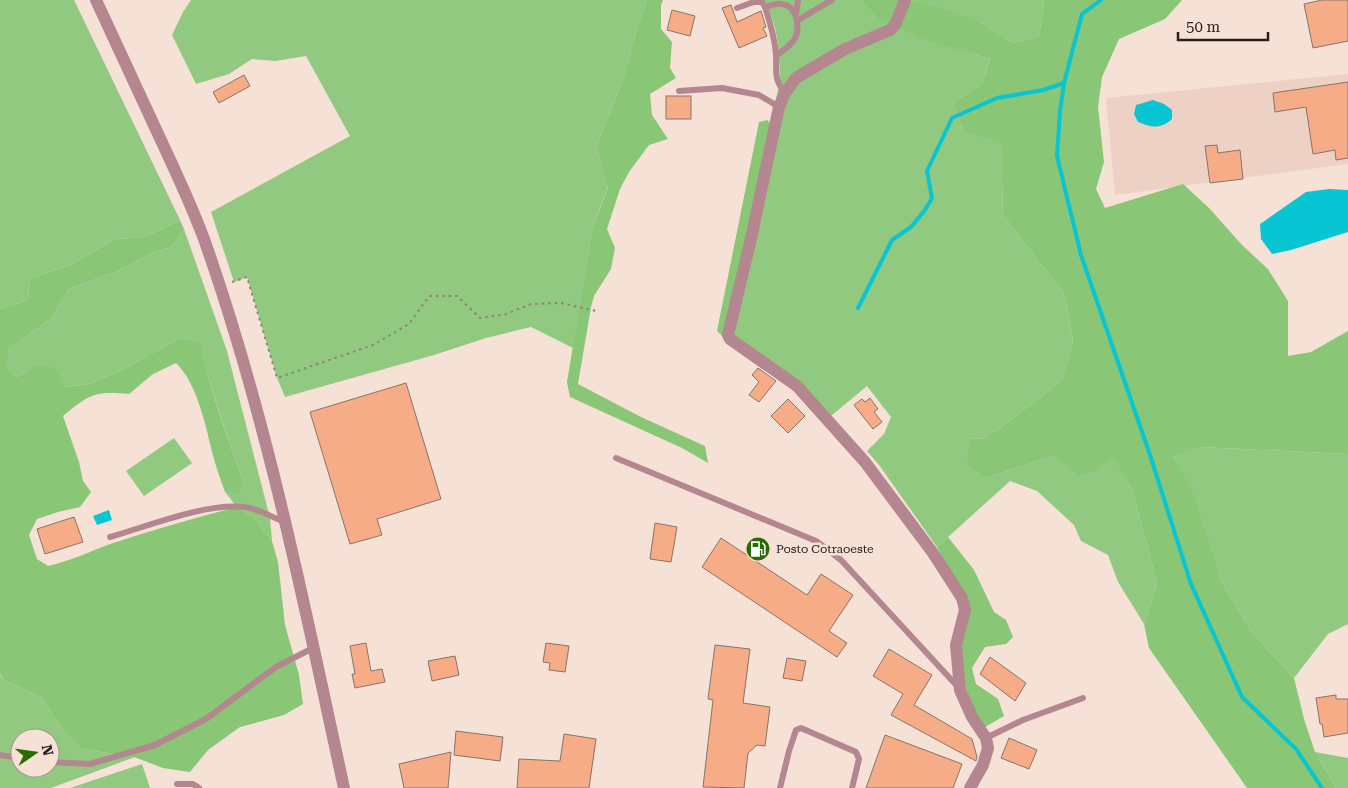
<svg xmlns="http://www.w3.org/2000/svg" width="1348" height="788" viewBox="0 0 1348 788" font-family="'Roboto Serif',serif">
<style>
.built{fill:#edd1c4}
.green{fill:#92c981;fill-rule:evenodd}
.forest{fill:#89c675}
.water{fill:#07c5d3}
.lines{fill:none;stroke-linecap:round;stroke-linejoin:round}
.stream{stroke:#07c5d3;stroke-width:4}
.building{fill:#f6ac86;stroke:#86746a}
.path{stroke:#8f817a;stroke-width:2;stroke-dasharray:2.5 4;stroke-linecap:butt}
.service{stroke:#b38690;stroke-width:6}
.minor{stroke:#b38690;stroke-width:12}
.tertiary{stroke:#b38690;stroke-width:12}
.labels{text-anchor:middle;stroke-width:5;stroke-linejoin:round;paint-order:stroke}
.poi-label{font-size:12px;fill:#28201d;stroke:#f6e1d6;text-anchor:start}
</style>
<rect width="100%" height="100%" fill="#f6e1d6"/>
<path class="built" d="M1348 74V164L1115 195 1106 98Z"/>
<g class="green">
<path d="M0 0H74L180 220 145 237 115 239 70 265 30 278 28 300 0 309Z"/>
<path d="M191 0H647L635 34 624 77 596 147 608 186 592 230 573 348 531 327 486 338 434 355 285 397 277 378 247 277 234 282 211 212 350 136 306 56 275 61 252 59 229 74 196 84 172 35 183 12Z"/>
<path d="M762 0H861L892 24 973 54 990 59 982 83 953 103 964 132 1001 141 1003 215 1065 295 1073 341 1062 380 1007 423 985 438 970 439 985 478 1053 456 1096 470 1114 457 1132 489 1157 583 1144 624 1118 582 1108 555 1081 541 1074 525 1037 491 1010 481 937 547 879 465 867 451 884 434 891 417 867 386 831 416 725 339 780 80C779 55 779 20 762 0Z"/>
<path d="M901 0H1044L1039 36 1013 43 980 22Z"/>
<path d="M184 229 227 351 270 518 272 541 252 516 237 507 225 492 240 493 244 482C227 437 211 390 199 342L180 338 118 372 89 384 64 387 34 366 17 377 5 368 9 348 51 319 69 289 118 271 155 252 172 247Z"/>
<path d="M174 438 192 463 144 496 126 471Z"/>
<path d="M1201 447 1348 454V624L1328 634 1294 678 1251 631 1221 581 1207 540 1173 455Z"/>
<path d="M0 675 5 681 41 697 65 733 81 749 135 757 51 788H0ZM20 738H50V768H20Z"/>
<path d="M1315 752 1348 758V788H1336Z"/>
<path d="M142 764 150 788H70Z"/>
</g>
<g class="forest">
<path d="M647 0H663L661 5V29L672 42 670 68 676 78 650 94 652 115 668 139 649 145 629 172 620 189 607 229 615 248 611 269 594 296 591 307 578 384 641 417 705 446 708 463 682 448 570 397 567 382 592 230 608 187 596 147 624 77 635 34Z"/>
<path d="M861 0H901L938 7 980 22 1013 43 1039 36 1044 0H1182L1165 19 1119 39 1102 77 1098 107 1104 162 1096 189 1105 208 1183 184 1209 208 1242 245 1268 269 1288 301V356L1311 352 1348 331V454L1201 447 1173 456 1194 496 1221 581 1251 631 1294 678 1304 719 1315 752 1336 788H1247L1149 648 1144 624 1157 583 1132 489 1114 458 1096 470 1079 475 1053 456 985 478 967 464 970 439 985 438 1007 423 1062 380 1073 341 1065 295 1003 215 1001 142 964 132 953 103 982 83 990 59 926 40 892 24 882 22Z"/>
<path d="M768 120 770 125 725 339 717 331 759 122Z"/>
<path d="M180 220 184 229 172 247 155 252 118 271 69 289 51 319 9 348 6 368 17 377 34 366 55 368 64 387 89 384 118 372 180 338 200 342C210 390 227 437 244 482L240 494 225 492C221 481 217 470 214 459 206 429 199 386 176 363L153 374 129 394C94 391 90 394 63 416L79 462 83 481 91 492 80 507 58 512 37 519 29 535 37 559 48 566C70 561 89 552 110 544 152 530 194 518 237 507L252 516 272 541 278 562 285 625 299 675 303 704 284 715 240 727 208 750 190 772 163 768 134 757 81 749 65 733 41 697 5 681 0 674V309L28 300 30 278 70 265 115 239 145 237Z"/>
<path d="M948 537 974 570 994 612 1006 620 1013 637 1006 644 985 647 972 668 976 684 998 699 1004 716 985 727 976 716 966 688 959 647 969 606 937 547Z"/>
</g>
<g class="water">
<path d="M1153 100 1164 104 1172 110V119C1160 130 1151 127 1138 122L1134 114 1136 105Z"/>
<path d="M1329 189 1348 190V232L1291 250 1272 254 1261 239 1260 224 1306 192Z"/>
<path d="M109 510 112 520 97 525 93 516Z"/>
</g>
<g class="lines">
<g class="stream">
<path d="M1101 0 1082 14 1064 83 1060 111 1057 156 1081 255 1150 455 1191 584 1242 697 1296 749 1322 788"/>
<path d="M858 308 892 240 911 227 925 210 932 198 927 171 952 118 997 98 1043 90 1064 83"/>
</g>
</g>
<g class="building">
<path d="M1322 0H1348V41L1313 48 1304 4Z"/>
<path d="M731 5 737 22 761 11 766 27 763 28 767 36 739 48 722 8Z"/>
<path d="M672 10 695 16 690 36 667 30Z"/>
<path d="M244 75 250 86 219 103 213 92Z"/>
<path d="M1348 82V158L1336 160 1335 150 1313 154 1306 107 1275 112 1273 93Z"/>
<rect x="666" y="96" width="25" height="23"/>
<path d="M1217 145 1218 153 1240 150 1243 179 1210 183 1205 146Z"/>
<path d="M758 368 776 381 759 402 749 395 759 382 752 375Z"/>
<path d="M406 383 441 499 377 519 382 535 350 544 310 412Z"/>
<path d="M870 398 878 409 874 412 882 422 873 429 854 405 862 399 865 402Z"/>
<path d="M788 399 805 416 788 433 771 416Z"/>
<path d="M74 517 83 542 45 554 37 529Z"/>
<path d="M655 523 677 527 671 562 650 559Z"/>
<path d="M721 538 807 595 821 574 853 595 829 631 847 643 837 657 702 567Z"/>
<path d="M366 643 371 671 382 669 385 682 355 688 352 674H355L350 646Z"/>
<path d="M546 643 569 646 565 672 549 670 550 663 543 662Z"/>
<path d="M715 645 750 649 743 703 770 707 765 746 757 745 748 753 744 788 703 787 713 700 708 699Z"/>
<path d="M889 649 932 675 914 705 972 739 977 757 976 761 891 715 903 694 873 676Z"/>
<path d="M455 656 459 675 432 681 428 661Z"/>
<path d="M990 657 1026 683 1015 701 980 674Z"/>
<path d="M787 658 806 661 802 681 783 678Z"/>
<path d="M1336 695V699H1348V733L1324 737 1322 724H1320L1316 698Z"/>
<path d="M456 731 503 737 500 761 454 755Z"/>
<path d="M564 734 596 739 589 788H517L519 759 560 761Z"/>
<path d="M885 735 962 764 953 788H866Z"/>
<path d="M1009 738 1037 750 1029 769 1001 758Z"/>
<path d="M451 752 448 788H404L399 764Z"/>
</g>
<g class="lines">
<path class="path" d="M232 282 247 277 277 378 373 345 409 324 429 296H457L480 318 506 314 531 304 561 303 596 311"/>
<g class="service">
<path d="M765 7C770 6 776 3 781 4 796 5 800 24 796 36 793 45 783 50 776 56"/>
<path d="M737 8 754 2H762L765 7C770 22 775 39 776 55 777 72 773 78 785 93"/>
<path d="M796 14 798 0"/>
<path d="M798 20 832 0"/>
<path d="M679 91 722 88 759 95 779 107"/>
<path d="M616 458 816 541 841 560 958 687"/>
<path d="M110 537C149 526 204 503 244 507 257 508 272 517 284 522"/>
<path d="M986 738 1023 720 1083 698"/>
<path d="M0 755 20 758"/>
<path d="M50 762 90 764 155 745 206 719 276 667 313 648"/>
<path d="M177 784H193L199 788"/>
<path d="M780 788 789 751 796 730 801 728 856 752 859 759 852 788"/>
</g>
<path class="minor" d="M905 0 895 25 890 30 845 49 796 78 785 93 779 107 750 243 728 335 730 339 797 386 865 462 933 553 962 598 965 610 956 645 960 690 972 717 986 738 988 748 983 765 970 788"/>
<path class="tertiary" d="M96 0C117 45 138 91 159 136 175 170 191 204 204 239 267 417 304 604 344 788"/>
</g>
<defs>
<symbol id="fuel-disc" viewBox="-11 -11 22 22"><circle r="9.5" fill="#286c03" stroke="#f6e1d6"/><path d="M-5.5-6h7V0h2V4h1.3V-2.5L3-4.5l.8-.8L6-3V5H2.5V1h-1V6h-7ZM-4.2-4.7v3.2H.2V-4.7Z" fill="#fff"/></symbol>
</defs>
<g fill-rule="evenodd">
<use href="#fuel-disc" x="744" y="535" width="28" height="28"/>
</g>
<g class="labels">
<g class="poi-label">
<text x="776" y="553">Posto Cotraoeste</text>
</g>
</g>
<g transform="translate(35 753) rotate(77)"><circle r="24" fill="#f6e1d6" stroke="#a4948c"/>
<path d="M0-4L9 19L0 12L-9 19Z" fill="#286c03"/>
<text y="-8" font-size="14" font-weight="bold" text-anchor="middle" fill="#28201d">N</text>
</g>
<path d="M1178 32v8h90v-8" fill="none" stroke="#28201d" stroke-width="2.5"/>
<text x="1186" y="32" font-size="15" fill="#28201d" stroke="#f6e1d6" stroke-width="4" paint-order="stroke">50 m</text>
</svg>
